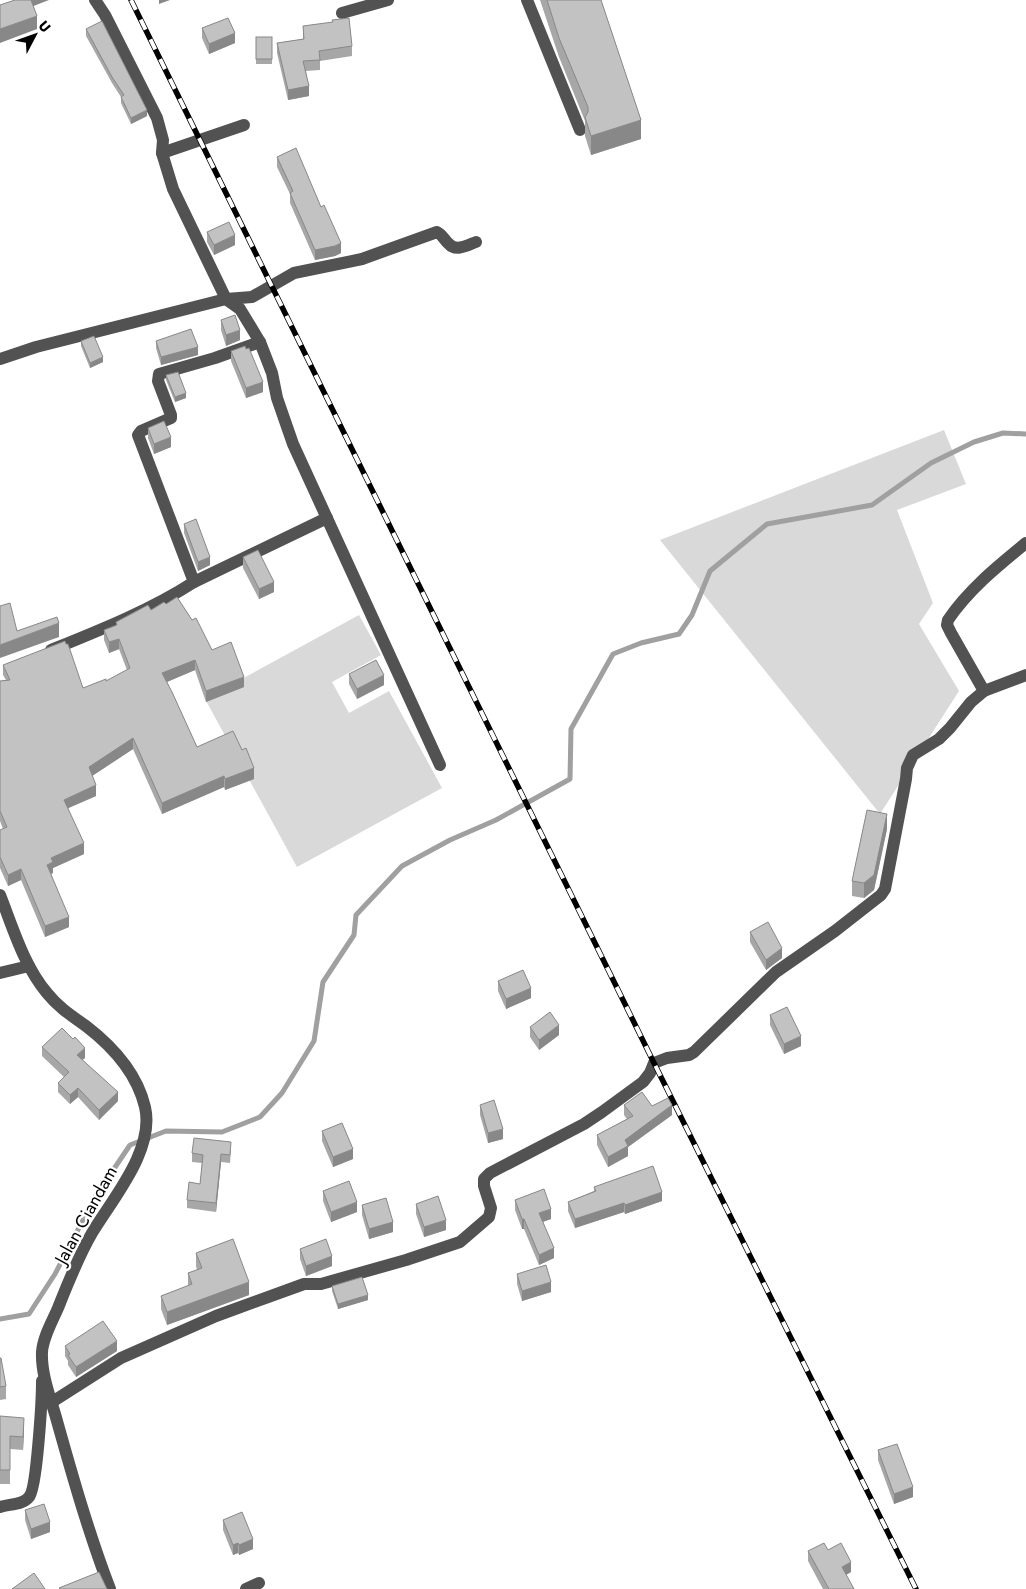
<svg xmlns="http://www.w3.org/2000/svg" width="1026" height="1589" viewBox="0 0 1026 1589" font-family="Jost,sans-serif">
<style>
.green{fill:#d9d9d9}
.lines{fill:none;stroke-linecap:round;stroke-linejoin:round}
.stream{stroke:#a0a0a0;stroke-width:5}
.minor{stroke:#525252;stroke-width:12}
.rail-casing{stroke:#000;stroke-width:5.5}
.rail{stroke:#fff;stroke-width:4;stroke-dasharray:11;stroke-linecap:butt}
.wall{fill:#a7a7a7}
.shaded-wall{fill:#888}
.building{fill:#c2c2c2;stroke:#888}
.labels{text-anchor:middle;stroke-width:4.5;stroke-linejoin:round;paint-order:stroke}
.street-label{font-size:18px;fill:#000;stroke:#fff}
</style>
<rect width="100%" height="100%" fill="#fff"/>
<g class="green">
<path d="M944 430 966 484 897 510 933 603 919 624 959 691 880 814 660 540Z"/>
<path d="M359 615 381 655 332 682 349 713 389 691 442 788 297 867 205 699Z"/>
</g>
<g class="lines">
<path class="stream" d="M0 1319 29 1314 55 1274 95 1197 130 1145 166 1131 222 1132 260 1117 282 1093 314 1041 323 982 354 935 356 915 402 866 450 840 496 820 570 779 571 729 613 654 641 643 679 634 692 615 710 571 767 524 872 505 931 463 974 442 1003 433 1026 434"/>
<g class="minor">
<path d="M95 0 105 15 157 118 163 140 162 153 173 189 226 299 240 309 260 342 272 373 277 398 293 444 440 765"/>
<path d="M527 0 580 130"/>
<path d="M342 13 388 0"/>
<path d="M162 153 244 125"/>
<path d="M0 359 36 347 226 299 252 297 294 273 362 259 437 232C443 235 444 240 449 244 456 252 468 245 476 242"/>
<path d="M194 582 327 518"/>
<path d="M51 650C98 631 151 610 194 582L138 435 141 431 171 418V415L158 381 159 374 215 358 260 342"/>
<path d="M984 691 951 633 947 625 948 620C969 589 998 566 1026 543"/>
<path d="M0 895C13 928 24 966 47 993 58 1007 72 1016 86 1026 112 1046 137 1073 145 1107 155 1150 113 1198 92 1233 78 1257 68 1283 58 1308 52 1322 43 1337 42 1352 41 1375 51 1399 57 1421 73 1478 89 1534 110 1589"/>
<path d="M0 973 29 966"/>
<path d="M52 1402 121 1358 216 1316 304 1284H321L406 1260 460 1242 489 1217 491 1208 484 1186V1179L490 1173 584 1124 602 1112 643 1082 650 1073 654 1063 667 1058 689 1055 694 1052 776 972 835 931 881 895 885 889 906 779 907 768 913 755 939 739 950 728 971 702 984 691 1026 675"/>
<path d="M0 1507C9 1504 23 1505 29 1497 37 1489 42 1398 42 1381"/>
<path d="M246 1589 259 1583"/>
</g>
<defs>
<path id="rail" d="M131 0 654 1063 916 1589"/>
</defs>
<use href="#rail" class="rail-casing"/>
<use href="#rail" class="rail"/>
</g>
<g class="wall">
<path d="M540 0H601L641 139 591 155 585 136V121L559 57Z"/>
<path d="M303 26 352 46V56L320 61V70L306 71 309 96 288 100 277 53V43L303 39Z"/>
<path d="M202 28 235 43 209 54 202 38Z"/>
<path d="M86 29 147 116 131 124 121 103V97L112 83 86 36Z"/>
<rect x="256" y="37" width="16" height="27"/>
<path d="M277 157 321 207 341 253 335 256 315 260 290 203V194L277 167Z"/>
<path d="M207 232 235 245 214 255 207 242Z"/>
<path d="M221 320 240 340 226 346 221 330Z"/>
<path d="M81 341 103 362 90 368 81 346Z"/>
<path d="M156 341 198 355 161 365 156 348Z"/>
<path d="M231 351 263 392 246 398 231 361Z"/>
<path d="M166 375 186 398 175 402 166 380Z"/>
<path d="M148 428 171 447 154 454 148 438Z"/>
<path d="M184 524 210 565 198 571 184 533Z"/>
<path d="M243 557 274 592 259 599 243 568Z"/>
<path d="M166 604 192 620 212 650 244 687 206 702 195 670 167 682 197 747 254 779 225 790 224 787 162 814 133 749 92 776 96 796 68 808 84 854 53 868V873L51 874 69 927 45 937 21 880 8 886 0 868V830L3 829 0 821V681L6 680 3 675V665L83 688 106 681 127 670 119 649 109 653 104 640V630L116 625V622L151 610Z"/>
<path d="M349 674 384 685 357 699 349 684Z"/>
<path d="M887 829 874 890 864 898 852 896V881Z"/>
<path d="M750 932 782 958 766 970 750 942Z"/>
<path d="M498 981 531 998 506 1009 498 991Z"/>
<path d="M770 1015 801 1046 784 1054 770 1025Z"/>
<path d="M530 1027 559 1035 539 1050 530 1037Z"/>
<path d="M42 1047 85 1058 82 1060 118 1101 99 1120 78 1097 70 1104 58 1092V1083L64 1077 42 1056Z"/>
<path d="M480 1105 503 1139 488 1143 480 1115Z"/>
<path d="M624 1105 652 1106 672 1115 628 1147V1156L608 1167 597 1145V1135L627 1119 624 1115Z"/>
<path d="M322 1131 353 1159 333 1167 322 1141Z"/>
<path d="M231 1150 230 1163 221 1162 216 1212 187 1208V1200L200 1184 202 1163 192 1162V1153Z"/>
<path d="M594 1187 662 1201 625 1214 624 1212 575 1228 568 1211V1202L594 1191Z"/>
<path d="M323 1191 357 1212 331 1222 323 1201Z"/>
<path d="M515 1200 551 1219 543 1222 554 1258 539 1265 524 1229H522L515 1210Z"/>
<path d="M416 1204 446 1230 424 1237 416 1214Z"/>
<path d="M362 1205 393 1232 369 1239 362 1215Z"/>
<path d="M300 1249 332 1266 306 1276 300 1259Z"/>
<path d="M196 1253 249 1295 167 1325 161 1309V1296L188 1286V1273L197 1270 196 1266Z"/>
<path d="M517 1274 551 1292 522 1301 517 1284Z"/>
<path d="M332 1286 368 1300 338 1309 332 1291Z"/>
<path d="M65 1346 117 1351 76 1377 68 1365V1361L65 1356Z"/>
<path d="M0 1358 6 1386V1399L0 1400Z"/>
<path d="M0 1416 24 1431 23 1450 10 1449V1484H0Z"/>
<path d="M878 1450 913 1497 894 1504 878 1460Z"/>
<path d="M25 1510 50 1532 31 1539 25 1520Z"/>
<path d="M223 1520 253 1549 239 1555 238 1553 233 1555 223 1530Z"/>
<path d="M828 1550 851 1572 846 1575 854 1589H823L808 1561V1551Z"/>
</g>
<g class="shaded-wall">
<path d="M31 0H49L31 7Z"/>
<path d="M159 0H170L159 4Z"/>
<path d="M37 16V29L0 43V29Z"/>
<path d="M235 33V43L209 54V44Z"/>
<path d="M309 86V96L288 100V90Z"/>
<path d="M147 110V116L131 124V118Z"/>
<path d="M641 120V139L591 155V136Z"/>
<path d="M235 235V245L214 255V245Z"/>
<path d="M341 243V253L335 256 315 260V250Z"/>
<path d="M240 330V340L226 346V335Z"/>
<path d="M198 347V355L161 365V357Z"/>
<path d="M103 357V362L90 368V363Z"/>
<path d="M263 382V392L246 398V388Z"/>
<path d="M186 393V398L175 402V397Z"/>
<path d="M171 437V447L154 454V444Z"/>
<path d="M210 557V565L198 571V562Z"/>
<path d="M274 582V592L259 599V589Z"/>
<path d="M59 623V637L0 658V645Z"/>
<path d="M119 639V649L109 653V642Z"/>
<path d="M195 660V670L162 684V673Z"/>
<path d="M384 675V685L357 699V689Z"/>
<path d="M244 677V687L206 702V691Z"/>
<path d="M133 738V749L89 778V767Z"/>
<path d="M254 768V779L225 790V779Z"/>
<path d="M224 776V787L162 814V803Z"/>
<path d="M96 785V796L64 810V800Z"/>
<path d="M887 814V829L874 890 864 898V883Z"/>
<path d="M84 843V854L53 868V873L47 875V865L51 858Z"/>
<path d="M21 869V880L8 886V875Z"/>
<path d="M69 917V927L45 937V926Z"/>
<path d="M782 948V958L766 970V960Z"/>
<path d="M531 988V998L506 1009V999Z"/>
<path d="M559 1025V1035L539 1050V1040Z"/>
<path d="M801 1036V1046L784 1054V1044Z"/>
<path d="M85 1048V1058L77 1064V1055Z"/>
<path d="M78 1088V1097L70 1104V1095Z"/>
<path d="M118 1092V1101L99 1120V1110Z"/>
<path d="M672 1105V1115L628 1147V1156L608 1167V1157L625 1140Z"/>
<path d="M503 1129V1139L488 1143V1133Z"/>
<path d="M353 1149V1159L333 1167V1157Z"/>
<path d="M221 1154V1162L216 1212V1203Z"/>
<path d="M662 1192V1201L625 1214V1205Z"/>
<path d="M357 1202V1212L331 1222V1212Z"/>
<path d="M624 1203V1212L575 1228V1219Z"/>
<path d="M551 1209V1219L539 1223V1213Z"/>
<rect x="522" y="1219" width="2" height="10"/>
<path d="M446 1220V1230L424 1237V1227Z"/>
<path d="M393 1222V1232L369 1239V1229Z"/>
<path d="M554 1248V1258L539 1265V1255Z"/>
<path d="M332 1256V1266L306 1276V1266Z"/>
<path d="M249 1282V1295L167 1325V1312Z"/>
<path d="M551 1282V1292L522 1301V1291Z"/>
<path d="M368 1295V1300L338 1309V1304Z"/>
<path d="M117 1341V1351L76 1377V1367Z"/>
<path d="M24 1418V1431L23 1450V1437Z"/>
<path d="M913 1487V1497L894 1504V1494Z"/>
<path d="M50 1522V1532L31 1539V1529Z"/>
<path d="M253 1539V1549L239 1555V1545Z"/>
<path d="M238 1543V1553L233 1555V1545Z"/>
<path d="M851 1562V1572L842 1577V1567Z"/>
</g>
<g class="building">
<path d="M15 0H31L37 16 0 29V5Z"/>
<path d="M547 0H601L641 120 591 136 585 117 588 112V107L559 38Z"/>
<path d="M228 18 235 33 209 44 202 28Z"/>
<path d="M349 18 352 46 319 51 320 60 303 61 309 86 288 90 277 43 304 39 303 26 333 22 332 20Z"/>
<path d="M102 21 147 110 131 118 121 97 124 95 112 77 86 29Z"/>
<rect x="256" y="37" width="16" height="22"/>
<path d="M296 148 321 207 324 205 341 243 335 246 315 250 290 193 293 191 277 157Z"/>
<path d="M229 222 235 235 214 245 207 232Z"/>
<path d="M235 315 240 330 226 335 221 320Z"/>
<path d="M191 329 198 347 161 357 156 341Z"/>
<path d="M94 336 103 357 90 363 81 341Z"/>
<path d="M245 346 246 349 249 348 263 382 246 388 231 351Z"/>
<path d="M178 372 186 393 175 397 166 375Z"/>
<path d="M164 421 171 437 154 444 148 428Z"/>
<path d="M196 519 210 557 198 562 184 524Z"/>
<path d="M258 550 274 582 259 589 243 557Z"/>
<path d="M177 597 192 620 196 618 212 650 231 642 244 677 206 691 195 660 162 673 172 692 197 747 233 731 242 750 246 748 254 768 225 779 224 776 162 803 133 738 89 767 96 785 64 800 84 843 51 858 53 862 47 865 69 917 45 926 21 869 8 875 0 857V830L7 827 0 811V681L10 680 3 665 65 641 66 644H68L83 688 106 679V681L130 668 119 639 109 642 104 630 117 625 116 622 148 605 151 610 164 602 166 604Z"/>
<path d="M10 603 17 631 57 617 59 623 0 645V606Z"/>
<path d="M376 660 384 675 357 689 349 674Z"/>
<path d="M867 810 887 814 874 875 864 883 852 881Z"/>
<path d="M768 922 782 948 766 960 750 932Z"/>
<path d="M523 970 531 988 506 999 498 981Z"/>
<path d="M787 1007 801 1036 784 1044 770 1015Z"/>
<path d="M550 1012 559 1025 539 1040 530 1027Z"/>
<path d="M62 1028 73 1039 75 1037 85 1048 77 1055 118 1092 99 1110 78 1088 70 1095 58 1083 69 1072 42 1047Z"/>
<path d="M642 1092 652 1106 668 1098 672 1105 625 1140 628 1146 608 1157 597 1135 633 1116 624 1105Z"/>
<path d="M494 1100 503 1129 488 1133 480 1105Z"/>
<path d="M342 1123 353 1149 333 1157 322 1131Z"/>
<path d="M194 1138 231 1142 230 1155 221 1154 216 1203 187 1200 189 1182 200 1184 203 1155 192 1153Z"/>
<path d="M653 1166 662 1192 625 1205 624 1203 575 1219 568 1202 596 1191 594 1187Z"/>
<path d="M349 1181 357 1202 331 1212 323 1191Z"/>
<path d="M544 1189 551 1209 539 1213 554 1248 539 1255 524 1219H522L515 1200Z"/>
<path d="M438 1196 446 1220 424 1227 416 1204Z"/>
<path d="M386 1198 393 1222 369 1229 362 1205Z"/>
<path d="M233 1239 249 1282 167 1312 161 1296 192 1284 188 1273 202 1268 196 1253Z"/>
<path d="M326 1239 332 1256 306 1266 300 1249Z"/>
<path d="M546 1265 551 1282 522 1291 517 1274Z"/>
<path d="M362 1277 368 1295 338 1304 332 1286Z"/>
<path d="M103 1321 117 1341 76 1367 68 1355 70 1354 65 1346Z"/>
<path d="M0 1358H1L6 1386 0 1387Z"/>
<path d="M0 1416 24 1418 23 1437 10 1436V1470H0Z"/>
<path d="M897 1444 913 1487 894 1494 878 1450Z"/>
<path d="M44 1504 50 1522 31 1529 25 1510Z"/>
<path d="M242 1512 253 1539 239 1545 238 1543 233 1545 223 1520Z"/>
<path d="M824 1543 828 1550 841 1543 851 1562 842 1567 854 1589H829L808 1551Z"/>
<path d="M99 1572 107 1589H60L59 1588Z"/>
<path d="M34 1573 45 1589H12Z"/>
</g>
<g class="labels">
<g class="street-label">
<text transform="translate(86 1215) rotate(-61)" y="6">Jalan Ciandam</text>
</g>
</g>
<g transform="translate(35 35) rotate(49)" stroke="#ffffff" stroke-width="4" paint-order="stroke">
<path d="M0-4L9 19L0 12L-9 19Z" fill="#000000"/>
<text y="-8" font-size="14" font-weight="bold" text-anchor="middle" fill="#000000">U</text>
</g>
</svg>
